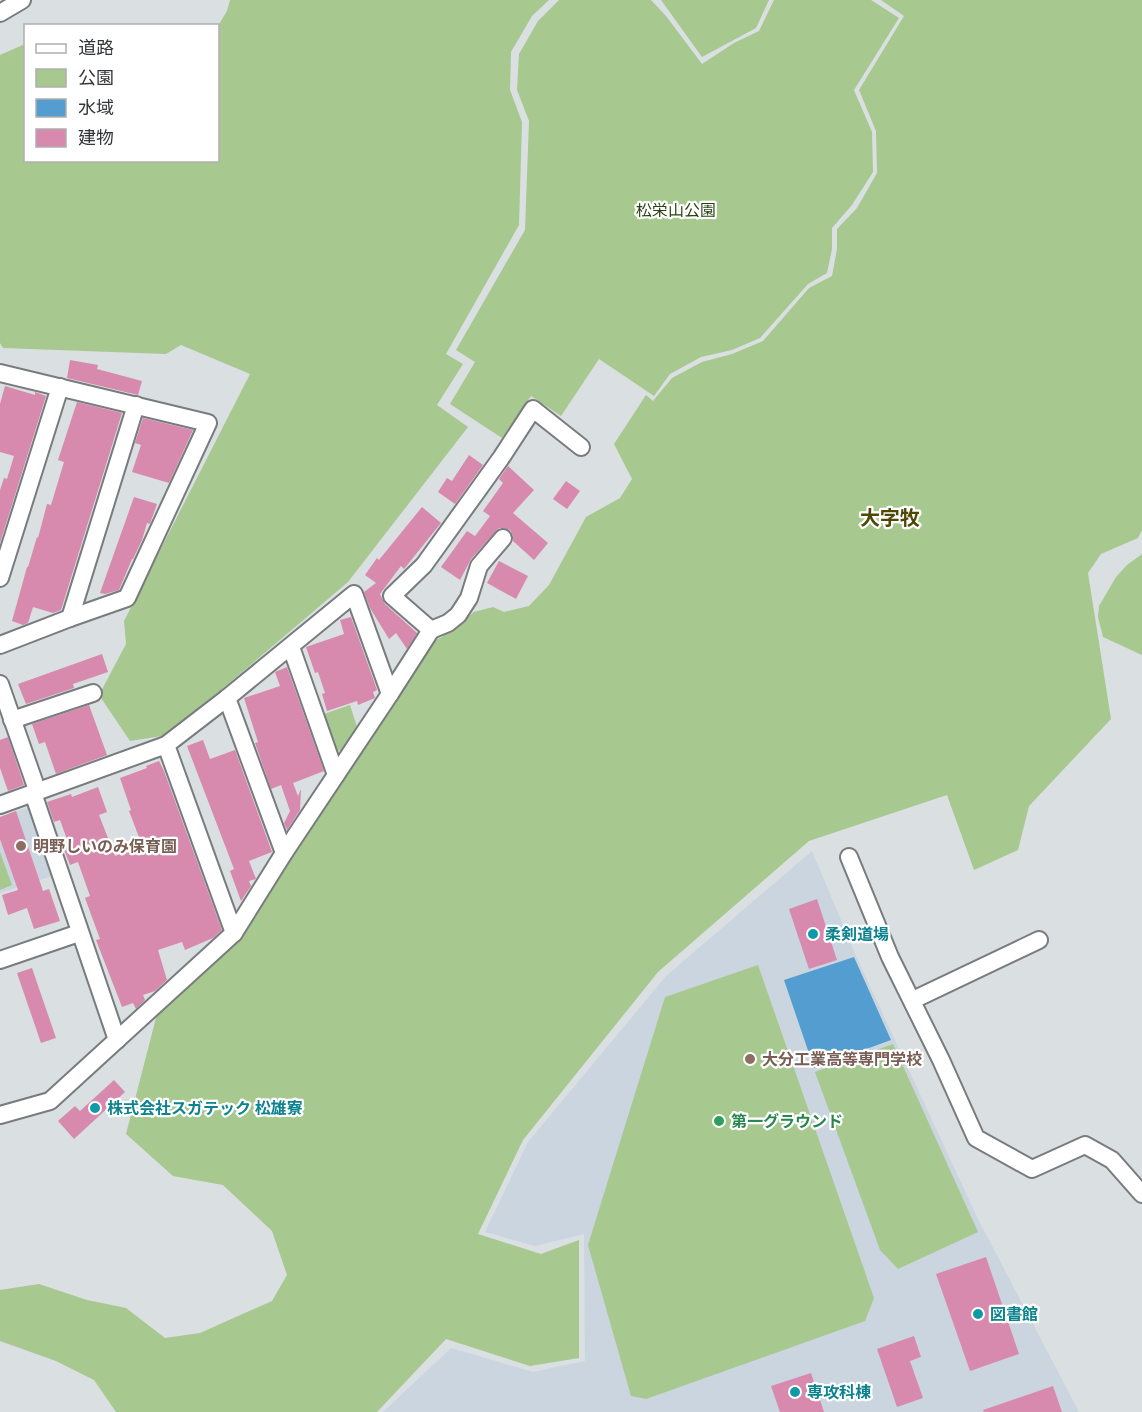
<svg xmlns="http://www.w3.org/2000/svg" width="1142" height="1412" viewBox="0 0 1142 1412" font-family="'IBM Plex Sans','Noto Sans JP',sans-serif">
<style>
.built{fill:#cbd5df}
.green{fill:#a7c88f}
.water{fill:#549dd0}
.building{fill:#d889ae}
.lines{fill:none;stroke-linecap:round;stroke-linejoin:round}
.minor-casing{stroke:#787c7f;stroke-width:20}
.minor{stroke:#fff;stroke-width:16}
.education-dot{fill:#8d6e63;stroke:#fff;stroke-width:2}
.culture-dot{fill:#0f9aa8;stroke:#fff;stroke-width:2}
.leisure-dot{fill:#2e9e5b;stroke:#fff;stroke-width:2}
.labels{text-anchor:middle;stroke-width:4.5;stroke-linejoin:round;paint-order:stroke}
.park-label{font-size:16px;fill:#294311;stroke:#fff}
.education-label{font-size:16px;font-weight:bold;fill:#785e54;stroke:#fff;text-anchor:start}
.culture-label{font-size:16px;font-weight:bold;fill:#0d838f;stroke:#fff;text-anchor:start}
.leisure-label{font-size:16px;font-weight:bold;fill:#27864d;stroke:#fff;text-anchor:start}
.quarter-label{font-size:20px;font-weight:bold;fill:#4f4705;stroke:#fff}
</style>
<rect width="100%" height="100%" fill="#dadfe2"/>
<g class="built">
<path d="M29 807 52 876 0 893V817Z"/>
<path d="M812 851 856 956 978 1219 1079 1412H383L451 1348 533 1372 585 1361 584 1234 535 1246 485 1232 528 1142 666 976Z"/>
</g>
<g class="green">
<path d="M230 0H549L532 16 511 52 510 90 522 122 519 225 446 354 463 364 437 405 468 427 348 582 168 735 130 741 99 695 126 644 124 621 250 374 181 345 166 354 3 348 0 343V55L25 44 26 160H218V26L227 11Z"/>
<path d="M559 0H651L666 16 702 64 734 43 759 31 774 0H871L899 18 854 90 872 132 873 172 852 205 832 228V249L827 273 808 284 760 338 732 350 701 357 670 374 654 396 599 359 561 416 531 396 502 438 450 404 475 362 456 350 525 230 529 121 517 90 519 54 538 21Z"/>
<path d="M661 0H769L756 28 702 57Z"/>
<path d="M881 0H1142V530L1138 538 1101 554 1088 573 1111 719 1029 806 1018 850 974 870 947 795 809 841 658 972 523 1140 478 1234 541 1254 579 1240V1358L530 1366 446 1339 377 1412H116L94 1380 56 1361 0 1341V1290L39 1284 87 1300 126 1308 165 1338 200 1333 272 1301 287 1275 272 1231 223 1185 173 1176 126 1134 157 1014 241 936 432 642 442 637 474 612 493 607 504 612 529 606 549 585 586 517 620 498 632 479 614 444 646 395 653 401 672 378 702 362 732 354 763 341 809 288 832 276 837 249V229L857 208 877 173 876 131 859 90 904 16Z"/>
<path d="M1142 554V655L1103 637 1098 617 1099 606 1116 577 1127 565Z"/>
<path d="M350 705 357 727 341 750 332 753 321 715Z"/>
<path d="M0 852 12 885 0 890Z"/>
<path d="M758 965 874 1298 865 1321 646 1399 631 1396 588 1245 665 997Z"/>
<path d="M893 1044 978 1232 898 1269 880 1250 815 1072Z"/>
</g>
<path class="water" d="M854 957 891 1040 814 1068 784 980Z"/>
<g class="building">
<path d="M70 360 98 365 97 369 142 381 138 395 67 378Z"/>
<path d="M5 386 35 395V392L46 396 0 543V490L4 478 7 479 14 456 0 452V404Z"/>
<path d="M77 402 122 413 61 610 53 613 33 607 28 623 23 625 12 621 27 567H28L37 537 38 538 47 504 51 505 64 462 58 460Z"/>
<path d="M143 418 193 430 169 483 132 472 141 445 135 443Z"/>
<path d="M469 455 483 465 455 504 438 492 447 478 452 481Z"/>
<path d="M508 466 534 490 513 513 548 543 534 560 513 541V535L510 530 504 528H499L471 559 460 580 441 567 467 531 475 536 490 516 483 511 503 483 499 479Z"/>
<path d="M566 481 580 491 567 509 553 499Z"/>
<path d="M134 497 157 504 152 518 150 524 147 523 142 540 133 559H132L119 590 105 594 100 593Z"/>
<path d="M422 507 441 523 404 569 401 566 380 594 385 604 417 633 407 649 396 633 389 639 370 608 364 592 376 583 365 575 377 558 379 560Z"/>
<path d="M499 561 528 576 516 599 487 583Z"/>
<path d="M351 617 377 690 373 692 375 698 358 705 357 701 327 711 322 694 325 693 318 672 315 673 306 647 344 634 340 620Z"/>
<path d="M102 654 108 672 73 684 74 688 26 704 18 684Z"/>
<path d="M287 667 324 771 293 783 298 796 301 789 300 810 287 830 284 823 290 811 281 785 271 789 255 743 258 742 244 698 280 686 275 672Z"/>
<path d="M89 705 107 755 56 774 45 742 39 744 32 724Z"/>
<path d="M8 737 24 785 8 791 0 768V740Z"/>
<path d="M203 740 210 759 235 750 272 852 249 861 256 879 249 881 251 886 241 901 230 871 234 869 187 746Z"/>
<path d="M159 761 164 771 222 930 213 938 185 950 182 942 158 950 167 980 155 991 143 995 145 1000 136 1009 133 1003 122 1007 96 940 100 939 85 898 90 896 78 862 70 865 62 844 68 842 60 820 54 822 47 802 71 794 72 797 98 787 107 812 99 815 115 856 142 845 129 811 131 810 120 778 147 768 146 766Z"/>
<path d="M16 811 43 891 49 889 60 921 34 929 27 908 8 915 2 895 18 890 0 839V817Z"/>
<path d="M817 899 837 960 809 969 789 909Z"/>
<path d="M32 968 56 1038 41 1043 17 973Z"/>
<path d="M114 1080 125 1092 74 1139 58 1121 75 1106 80 1111Z"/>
<path d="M986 1257 1019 1354 970 1371 936 1274Z"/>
<path d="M914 1336 921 1357 910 1361 923 1398 897 1407 877 1349Z"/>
<path d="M811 1373 824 1412H780L771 1386Z"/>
<path d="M1053 1386 1062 1412H984L983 1410Z"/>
</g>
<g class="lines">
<defs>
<g id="minor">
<path d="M0 13 22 0"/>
<path d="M0 373 208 423 127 598 70 618 0 645"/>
<path d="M0 578 60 387"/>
<path d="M70 618 136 405"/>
<path d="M431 630 448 623 458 615 469 598 479 566 503 538"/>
<path d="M291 647 336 775"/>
<path d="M0 684 36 787 33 793 117 1040"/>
<path d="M390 694 431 630 392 596 424 565 501 458 533 409 581 447"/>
<path d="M227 698 284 853"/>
<path d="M12 720 93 693"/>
<path d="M166 745 234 933"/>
<path d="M0 805 166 745 227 698 354 594 390 694 284 853 234 933 50 1101 0 1115"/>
<path d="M849 857 890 957 941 1060 976 1138 1032 1169 1085 1145 1112 1160 1142 1194"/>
<path d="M0 960 79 933"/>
<path d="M913 1000 1039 940"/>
</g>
</defs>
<use href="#minor" class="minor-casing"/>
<use href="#minor" class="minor"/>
</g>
<g class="education-dot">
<circle cx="21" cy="846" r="6"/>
<circle cx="750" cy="1059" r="6"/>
</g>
<g class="culture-dot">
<circle cx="813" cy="934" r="6"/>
<circle cx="95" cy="1108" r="6"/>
<circle cx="978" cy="1314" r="6"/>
<circle cx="795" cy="1392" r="6"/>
</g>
<circle class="leisure-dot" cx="719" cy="1121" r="6"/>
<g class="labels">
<g class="park-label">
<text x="676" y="216">松栄山公園</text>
</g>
<g class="education-label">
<text x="33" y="852">明野しいのみ保育園</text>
<text x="762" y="1065">大分工業高等専門学校</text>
</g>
<g class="culture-label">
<text x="825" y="940">柔剣道場</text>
<text x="107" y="1114">株式会社スガテック 松雄寮</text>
<text x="990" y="1320">図書館</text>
<text x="807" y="1398">専攻科棟</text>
</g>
<g class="leisure-label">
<text x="731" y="1127">第一グラウンド</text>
</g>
<g class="quarter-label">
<text x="890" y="525">大字牧</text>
</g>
</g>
<rect x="24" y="24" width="195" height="138" fill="#ffffff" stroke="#aeafaf" stroke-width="1.5"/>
<rect x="36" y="44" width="30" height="9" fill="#ffffff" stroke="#aeafaf" stroke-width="1.5"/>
<text x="78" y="54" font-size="18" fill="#343638">道路</text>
<rect x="36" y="69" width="30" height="18" fill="#a7c88f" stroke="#aeafaf" stroke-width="1.5"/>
<text x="78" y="84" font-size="18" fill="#343638">公園</text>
<rect x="36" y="99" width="30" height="18" fill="#549dd0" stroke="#aeafaf" stroke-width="1.5"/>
<text x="78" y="114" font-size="18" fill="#343638">水域</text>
<rect x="36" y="129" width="30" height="18" fill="#d889ae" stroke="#aeafaf" stroke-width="1.5"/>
<text x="78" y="144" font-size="18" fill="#343638">建物</text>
</svg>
